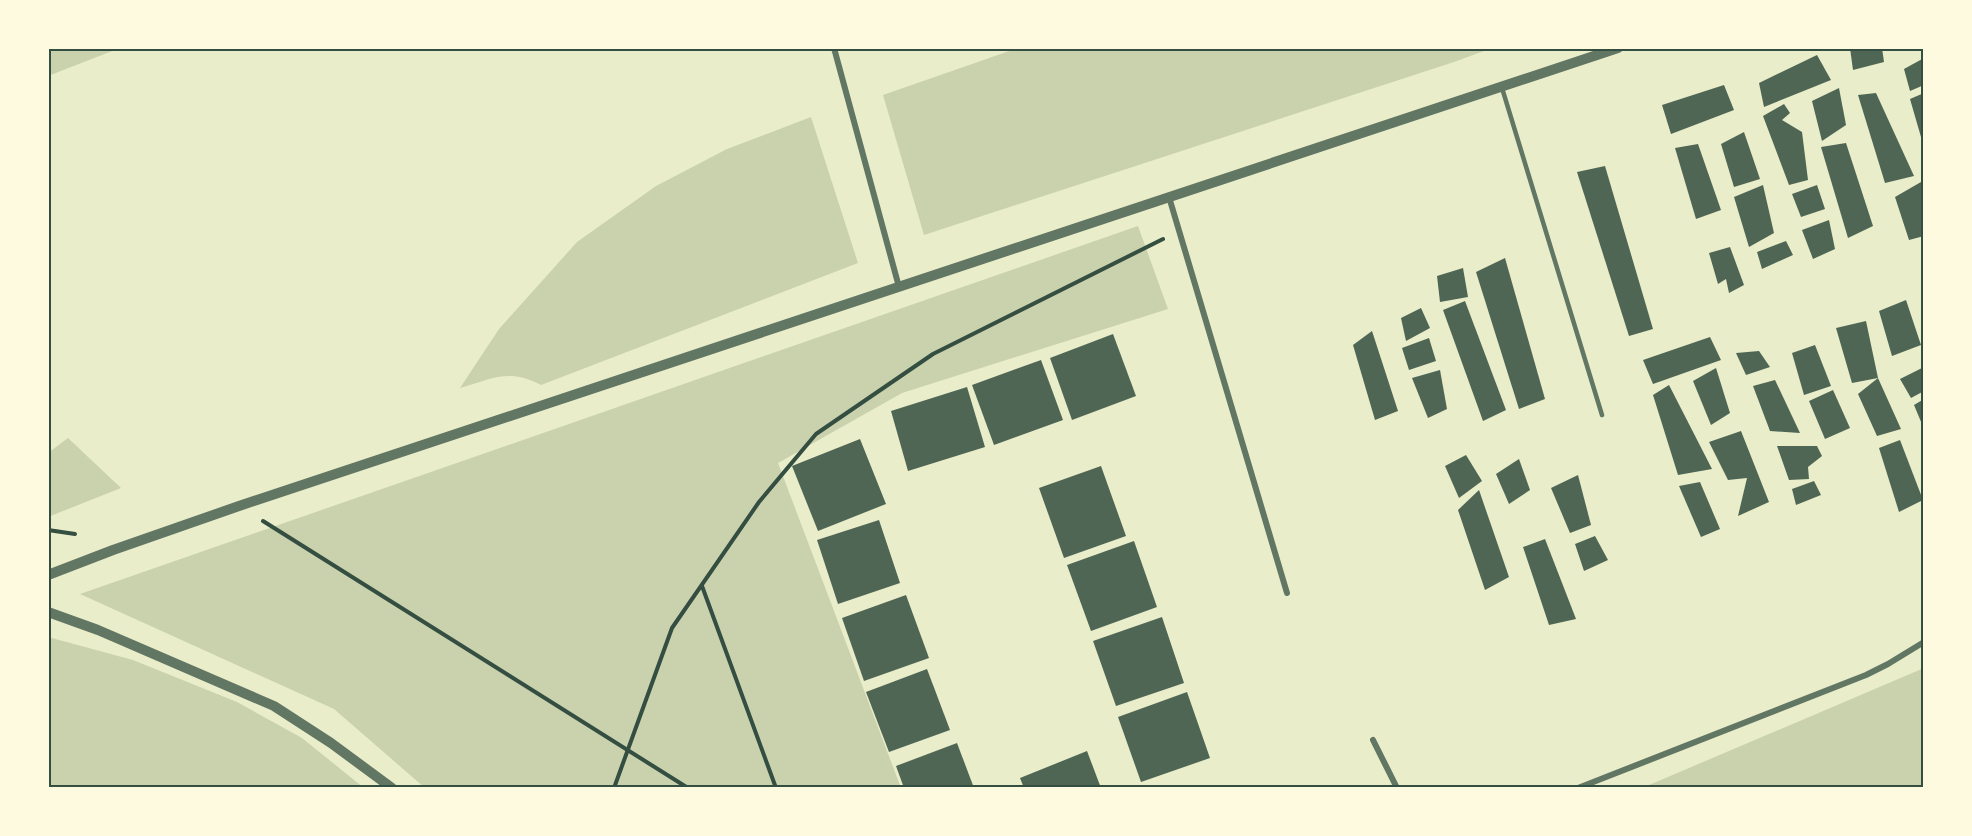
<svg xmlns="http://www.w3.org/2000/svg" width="1972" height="836" viewBox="0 0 1972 836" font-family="Literata,serif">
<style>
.green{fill:#cad2ad}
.building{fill:#4f6655}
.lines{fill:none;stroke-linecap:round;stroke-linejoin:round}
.path{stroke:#344e41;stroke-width:4}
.service{stroke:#617663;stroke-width:4.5}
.minor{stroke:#617663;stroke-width:6}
.tertiary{stroke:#617663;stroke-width:10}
.neatline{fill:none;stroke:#344e41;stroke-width:2}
</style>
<rect width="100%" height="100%" fill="#e9edc9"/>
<g class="green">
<path d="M48 48H120L48 76Z"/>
<path d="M1018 48H1492L1454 62 924 235 883 95Z"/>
<path d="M811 117 858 263 541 385C508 368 493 379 460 388L499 329 577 242 656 186 727 149Z"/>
<path d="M1138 226 1168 309 902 393 778 463 901 788H425L334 709 80 594Z"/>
<path d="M68 438 121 488 48 517V453Z"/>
<path d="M48 637 133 660 237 702 302 738 364 788H48Z"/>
<path d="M1924 668V788H1642Z"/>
</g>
<g class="building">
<path d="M1850 48H1882L1884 62 1853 70Z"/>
<path d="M1817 55 1831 80 1764 107 1759 83Z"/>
<path d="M1924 58V85L1910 91 1904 69Z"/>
<path d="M1724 85 1734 110 1671 134 1662 105Z"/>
<path d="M1839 88 1846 125 1822 141 1812 101Z"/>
<path d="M1876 93 1914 176 1885 183 1858 95Z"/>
<path d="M1924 93V144H1923L1910 99Z"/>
<path d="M1784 104 1790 113 1782 120 1802 132 1808 180 1789 185 1763 116Z"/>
<path d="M1744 132 1760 179 1734 187 1721 144Z"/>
<path d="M1846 143 1873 226 1848 238 1821 147Z"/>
<path d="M1698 144 1721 210 1696 219 1675 148Z"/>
<path d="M1605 166 1653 329 1629 336 1577 172Z"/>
<path d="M1921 182 1924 197V236L1909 240 1895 197Z"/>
<path d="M1763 185 1774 233 1749 247 1734 197Z"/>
<path d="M1817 185 1825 209 1801 217 1792 194Z"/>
<path d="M1829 220 1835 249 1813 259 1802 230Z"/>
<path d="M1786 241 1793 255 1762 269 1757 252Z"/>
<path d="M1730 247 1744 285 1729 293 1726 279 1718 284 1709 253Z"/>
<path d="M1505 258 1545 399 1519 409 1476 272Z"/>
<path d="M1463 268 1468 297 1440 302 1437 276Z"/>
<path d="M1906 300 1921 345 1892 356 1879 311Z"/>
<path d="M1465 301 1506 410 1483 421 1443 310Z"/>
<path d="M1421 308 1430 328 1406 341 1401 318Z"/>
<path d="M1866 321 1878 378 1901 429 1877 436 1858 394 1878 378 1852 383 1836 328Z"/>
<path d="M1372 331 1398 411 1375 420 1353 345Z"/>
<path d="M1113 334 1136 396 1072 420 1050 358Z"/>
<path d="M1710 337 1721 360 1653 384 1643 360Z"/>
<path d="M1429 338 1436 361 1409 370 1402 348Z"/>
<path d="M1815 345 1831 386 1804 395 1792 353Z"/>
<path d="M1759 351 1770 367 1746 375 1736 353Z"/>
<path d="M1041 360 1063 420 994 445 972 385Z"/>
<path d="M1924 367V391L1911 398 1900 379Z"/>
<path d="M1716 368 1730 413 1711 425 1693 381Z"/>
<path d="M1440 370 1447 409 1428 418 1412 378Z"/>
<path d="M1775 380 1800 433 1770 431 1753 386Z"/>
<path d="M1669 385 1712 469 1678 475 1653 395Z"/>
<path d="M967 387 985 447 908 471 891 411Z"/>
<path d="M1833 390 1850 428 1825 439 1809 401Z"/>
<path d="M1924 399V429L1914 405Z"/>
<path d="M1741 431 1769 502 1738 516 1747 478 1728 480 1709 442Z"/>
<path d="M860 439 886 504 818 531 792 466Z"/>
<path d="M1900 440 1923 500 1899 512 1879 448Z"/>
<path d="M1777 446H1817L1822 456 1808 467 1809 479 1789 480Z"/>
<path d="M1466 455 1482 481 1459 498 1445 466Z"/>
<path d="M1519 459 1530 490 1509 504 1496 474Z"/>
<path d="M1101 466 1126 536 1064 558 1039 488Z"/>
<path d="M1578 475 1591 525 1570 533 1551 488Z"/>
<path d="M1814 481 1821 495 1796 505 1792 489Z"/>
<path d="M1700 482 1720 529 1701 537 1679 486Z"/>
<path d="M1479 490 1509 577 1485 590 1458 510Z"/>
<path d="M879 520 900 583 838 604 817 540Z"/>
<path d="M1595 536 1608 560 1584 571 1575 544Z"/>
<path d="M1545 539 1576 619 1549 625 1523 547Z"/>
<path d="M1134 541 1157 607 1091 631 1067 565Z"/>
<path d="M906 595 929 658 864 681 842 618Z"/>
<path d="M1162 617 1184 683 1116 706 1093 641Z"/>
<path d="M927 669 950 730 889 752 866 692Z"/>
<path d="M1187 692 1210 758 1141 782 1118 717Z"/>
<path d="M957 743 974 788H904L896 766Z"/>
<path d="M1087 751 1101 788H1024L1020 778Z"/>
</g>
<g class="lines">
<g class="path">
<path d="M263 521 688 788"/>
<path d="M48 530 75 534"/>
<path d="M702 586 776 788"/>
<path d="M614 788 672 628 759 502 816 434 933 354 1163 239"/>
</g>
<path class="service" d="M1502 88 1602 415"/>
<g class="minor">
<path d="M834 48 899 287"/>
<path d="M1169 197 1287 593"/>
<path d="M1373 740 1397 788"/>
<path d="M1578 788 1866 675 1888 664 1924 642"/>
</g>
<g class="tertiary">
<path d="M48 575 113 550 239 506 1618 48"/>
<path d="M48 612 98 630 274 706 331 743 392 788"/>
</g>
</g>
<rect width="1972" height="836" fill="none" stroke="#fefae0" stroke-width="99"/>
<rect x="50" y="50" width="1872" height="736" class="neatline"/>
</svg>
